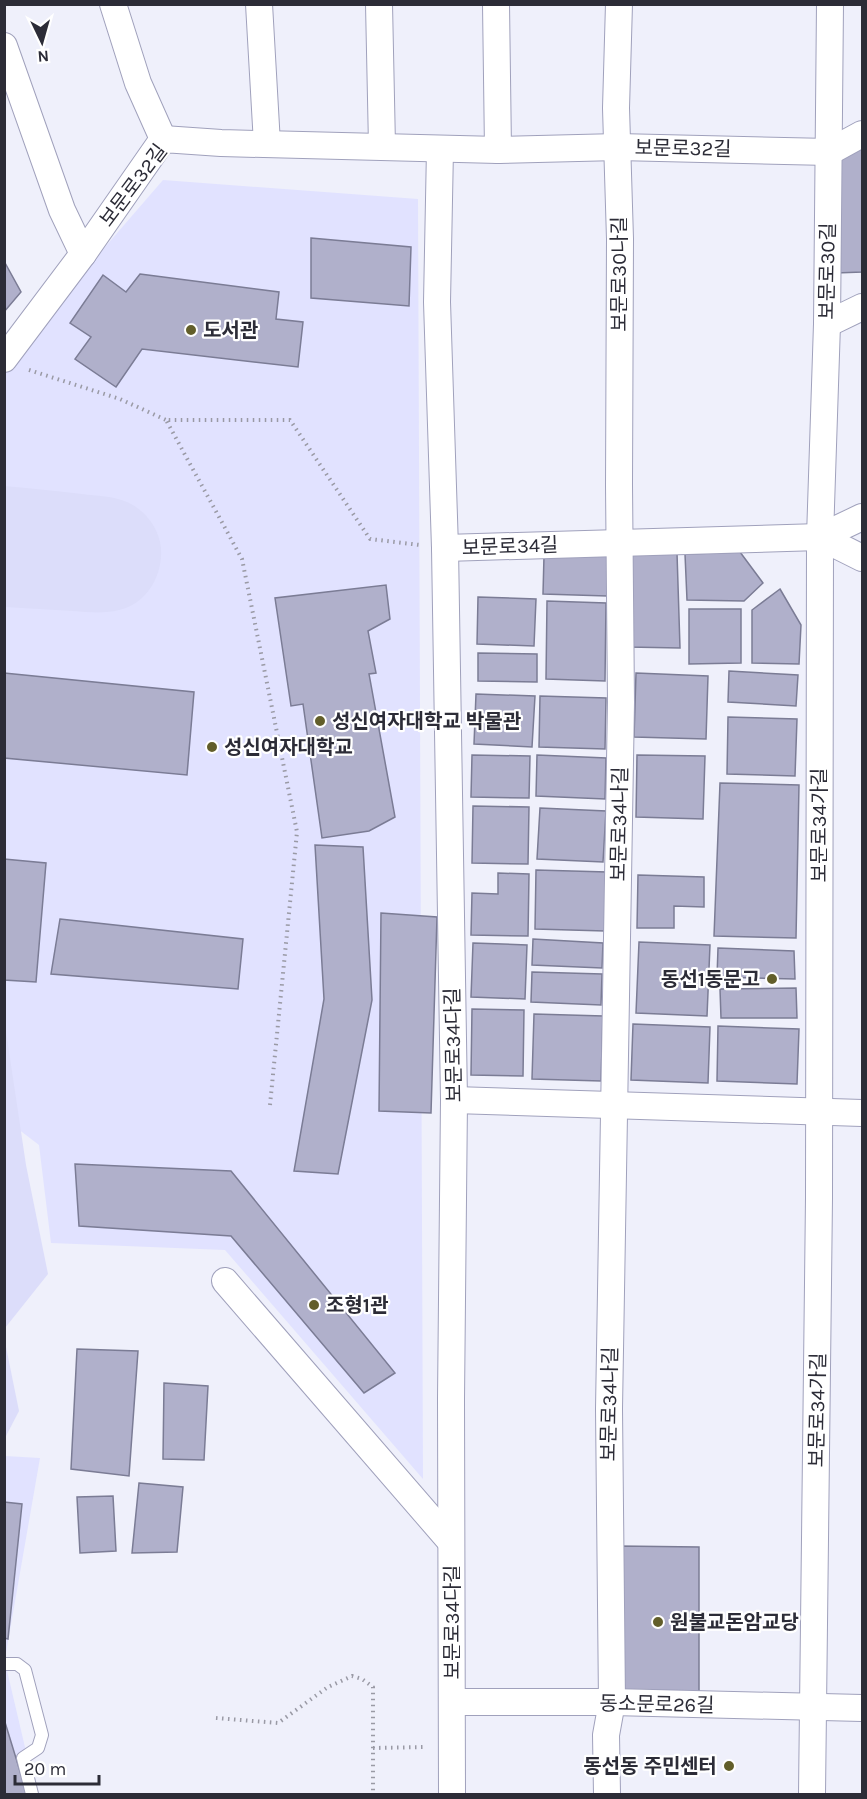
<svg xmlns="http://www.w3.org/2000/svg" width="867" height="1799" viewBox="0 0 867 1799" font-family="Karla,'Noto Sans KR',sans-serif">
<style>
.built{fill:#e1e2ff}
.green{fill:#dcddfa}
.building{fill:#b0b0cb;stroke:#7b7c95;stroke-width:1.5}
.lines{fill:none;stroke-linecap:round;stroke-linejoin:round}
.lane-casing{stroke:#a0a1bc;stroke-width:14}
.street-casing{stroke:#a0a1bc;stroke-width:28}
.path{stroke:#9a9aa5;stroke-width:4;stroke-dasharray:1.5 4.5;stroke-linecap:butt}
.lane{stroke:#fff;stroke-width:12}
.street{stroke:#fff;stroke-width:26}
.poi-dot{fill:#625e2a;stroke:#fff;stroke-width:2}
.labels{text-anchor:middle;stroke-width:4.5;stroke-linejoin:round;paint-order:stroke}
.street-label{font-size:20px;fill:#2c2c37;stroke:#fff}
.poi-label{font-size:20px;font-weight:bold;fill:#2c2c37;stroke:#fff;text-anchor:start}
</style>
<rect width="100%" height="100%" fill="#eff0fb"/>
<g class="built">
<path d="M163 180 418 199 423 1479 225 1250 51 1243 39 1145 5 1119 4 374 105 247Z"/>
<path d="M5 1456 40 1458 5 1659Z"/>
<path d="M5 1662 36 1794H5Z"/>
</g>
<g class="green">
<path d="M4 486C30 488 56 491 82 494 97 496 113 496 127 502 145 510 159 528 161 548 163 575 147 604 119 610 104 614 88 612 73 611 50 610 27 608 5 607Z"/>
<path d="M4 1018 26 1165 48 1274 5 1328Z"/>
<path d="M4 1337 19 1411 5 1438H4Z"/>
</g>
<g class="building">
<path d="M862 147V272L836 273 841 158Z"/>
<path d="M311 238 411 247 409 306 311 298Z"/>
<path d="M4 261 21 292 4 312Z"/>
<path d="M140 274 279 292 276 319 303 322 298 367 142 349 116 387 75 359 91 337 70 323 103 275 126 292Z"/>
<path d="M740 552 763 583 744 601 687 600 685 554Z"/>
<path d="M628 553H677L680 648 628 647Z"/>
<path d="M544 556H608L607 596 543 594Z"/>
<path d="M386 585 390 619 368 631 376 673 369 674 395 817 369 831 322 838 303 704 291 706 275 598Z"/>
<path d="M780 589 801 625 799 664 752 663V610Z"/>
<path d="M478 597 536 599 534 646 477 644Z"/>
<path d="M547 601 606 603 605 681 546 679Z"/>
<path d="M689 609H741V663L689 664Z"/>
<path d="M478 653 537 654V682L478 681Z"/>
<path d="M729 671 798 675 796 706 728 702Z"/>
<path d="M4 673 194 692 187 775 4 758Z"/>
<path d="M636 673 708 676 706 739 634 737Z"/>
<path d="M476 694 535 696 532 747 474 744Z"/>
<path d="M540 696 606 698 605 749 539 747Z"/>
<path d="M728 717 797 719 795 776 727 774Z"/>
<path d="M472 755 530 756 529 798 471 797Z"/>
<path d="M537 755 606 758 605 799 536 796Z"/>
<path d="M637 755 705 756 703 819 636 817Z"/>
<path d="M720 783 799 785 796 938 714 936Z"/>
<path d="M473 806 529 807 528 864 472 863Z"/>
<path d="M540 808 606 811 603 862 537 859Z"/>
<path d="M315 845 363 847 372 1000 338 1174 294 1171 324 999Z"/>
<path d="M4 859 46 863 36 982 4 980Z"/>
<path d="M536 870 607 872 605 931 535 929Z"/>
<path d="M498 873 529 874 528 936 471 935 472 893 498 894Z"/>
<path d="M638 875 704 877V907L674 906V928H637Z"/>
<path d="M381 913 437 917 431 1113 379 1111Z"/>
<path d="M60 919 243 939 238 989 51 974Z"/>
<path d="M533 939 603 943 602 968 532 965Z"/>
<path d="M639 942 710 945 707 1016 636 1013Z"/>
<path d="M473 943 527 945 525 999 471 997Z"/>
<path d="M718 948 794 951 795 979 717 977Z"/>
<path d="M532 972 602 974 601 1005 531 1002Z"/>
<path d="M796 988 797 1018H721L720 989Z"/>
<path d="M472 1009 524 1010 523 1076 471 1075Z"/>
<path d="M534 1014 603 1016 601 1081 532 1079Z"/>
<path d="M633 1024 710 1027 708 1083 631 1080Z"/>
<path d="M718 1026 799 1029 797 1084 717 1081Z"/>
<path d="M75 1164 231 1171 395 1373 364 1393 231 1236 79 1226Z"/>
<path d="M77 1349 138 1351 129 1476 71 1469Z"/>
<path d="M164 1383 208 1386 204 1460 163 1459Z"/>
<path d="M139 1483 183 1487 177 1552 132 1553Z"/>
<path d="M113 1496 116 1551 80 1553 77 1497Z"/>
<path d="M4 1502 22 1504 8 1639 4 1638Z"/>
<path d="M618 1546 699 1547V1699L617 1696Z"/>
<path d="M4 1719 27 1794H4Z"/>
</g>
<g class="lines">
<defs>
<path id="lane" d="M4 1664H17L25 1670 42 1735 38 1748 23 1758 32 1794"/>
<g id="street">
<path d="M113 4 138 83 163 139"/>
<path d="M259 4 267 144"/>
<path d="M379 4 382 146"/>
<path d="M496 4 498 150"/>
<path d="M4 46 62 210 83 254"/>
<path d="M440 149 437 302 445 548 454 1100 451 1399 452 1794"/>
<path d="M827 324 862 307"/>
<path d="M4 359 83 254 163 139 221 143 498 150 618 147 829 152 862 134"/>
<path d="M820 537 862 558"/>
<path d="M445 548 820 537 862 517"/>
<path d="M454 1100 862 1113"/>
<path d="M225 1281 451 1542"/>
<path d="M452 1702H612L862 1708"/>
<path d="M607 1794 606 1735 612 1702 609 1409 621 702 619 485 620 239 616 108 619 4"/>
<path d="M812 1794 819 1198 820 537 827 324 830 4"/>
</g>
</defs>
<use href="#lane" class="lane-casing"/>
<use href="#street" class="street-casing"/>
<g class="path">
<path d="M29 370 120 399 166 420"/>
<path d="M270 1105 297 832 242 559 166 420H290L370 539 420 545"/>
<path d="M216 1718 278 1723 328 1687 352 1676 362 1679 373 1687V1794"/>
<path d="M373 1748 425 1747"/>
</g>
<use href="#lane" class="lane"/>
<use href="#street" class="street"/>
</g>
<g class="poi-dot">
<circle cx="191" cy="330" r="6"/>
<circle cx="320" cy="721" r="6"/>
<circle cx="212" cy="747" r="6"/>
<circle cx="772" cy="979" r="6"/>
<circle cx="314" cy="1305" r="6"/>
<circle cx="658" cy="1622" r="6"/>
<circle cx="729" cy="1766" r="6"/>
</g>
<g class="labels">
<g class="street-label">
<text transform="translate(683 148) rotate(1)" y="7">보문로32길</text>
<text transform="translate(133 185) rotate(-53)" y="7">보문로32길</text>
<text transform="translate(827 271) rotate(-89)" y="7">보문로30길</text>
<text transform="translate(619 274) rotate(-90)" y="7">보문로30나길</text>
<text transform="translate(510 546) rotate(-2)" y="7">보문로34길</text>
<text transform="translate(619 824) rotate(-89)" y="7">보문로34나길</text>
<text transform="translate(819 825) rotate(-90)" y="7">보문로34가길</text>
<text transform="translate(453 1045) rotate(-91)" y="7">보문로34다길</text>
<text transform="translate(609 1404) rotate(-89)" y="7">보문로34나길</text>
<text transform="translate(817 1410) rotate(-89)" y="7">보문로34가길</text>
<text transform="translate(452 1622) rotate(-90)" y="7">보문로34다길</text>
<text transform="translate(657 1704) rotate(1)" y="7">동소문로26길</text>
</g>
<g class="poi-label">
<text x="203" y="337">도서관</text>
<text x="332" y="728">성신여자대학교 박물관</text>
<text x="224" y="754">성신여자대학교</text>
<text x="760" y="986" text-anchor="end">동선1동문고</text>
<text x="326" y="1312">조형1관</text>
<text x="670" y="1629">원불교돈암교당</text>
<text x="717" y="1773" text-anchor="end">동선동 주민센터</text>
</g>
</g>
<rect width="867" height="1799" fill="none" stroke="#2c2c37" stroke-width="12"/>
<g transform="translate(42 42) rotate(175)" stroke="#ffffff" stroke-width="4.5" paint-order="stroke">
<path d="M0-4.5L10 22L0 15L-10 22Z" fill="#2c2c37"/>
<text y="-9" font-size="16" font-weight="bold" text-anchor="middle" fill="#2c2c37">N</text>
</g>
<path d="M15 1775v9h84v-9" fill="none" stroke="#2c2c37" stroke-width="3"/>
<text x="24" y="1775" font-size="18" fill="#2c2c37" stroke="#ffffff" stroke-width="4.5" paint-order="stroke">20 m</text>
</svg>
